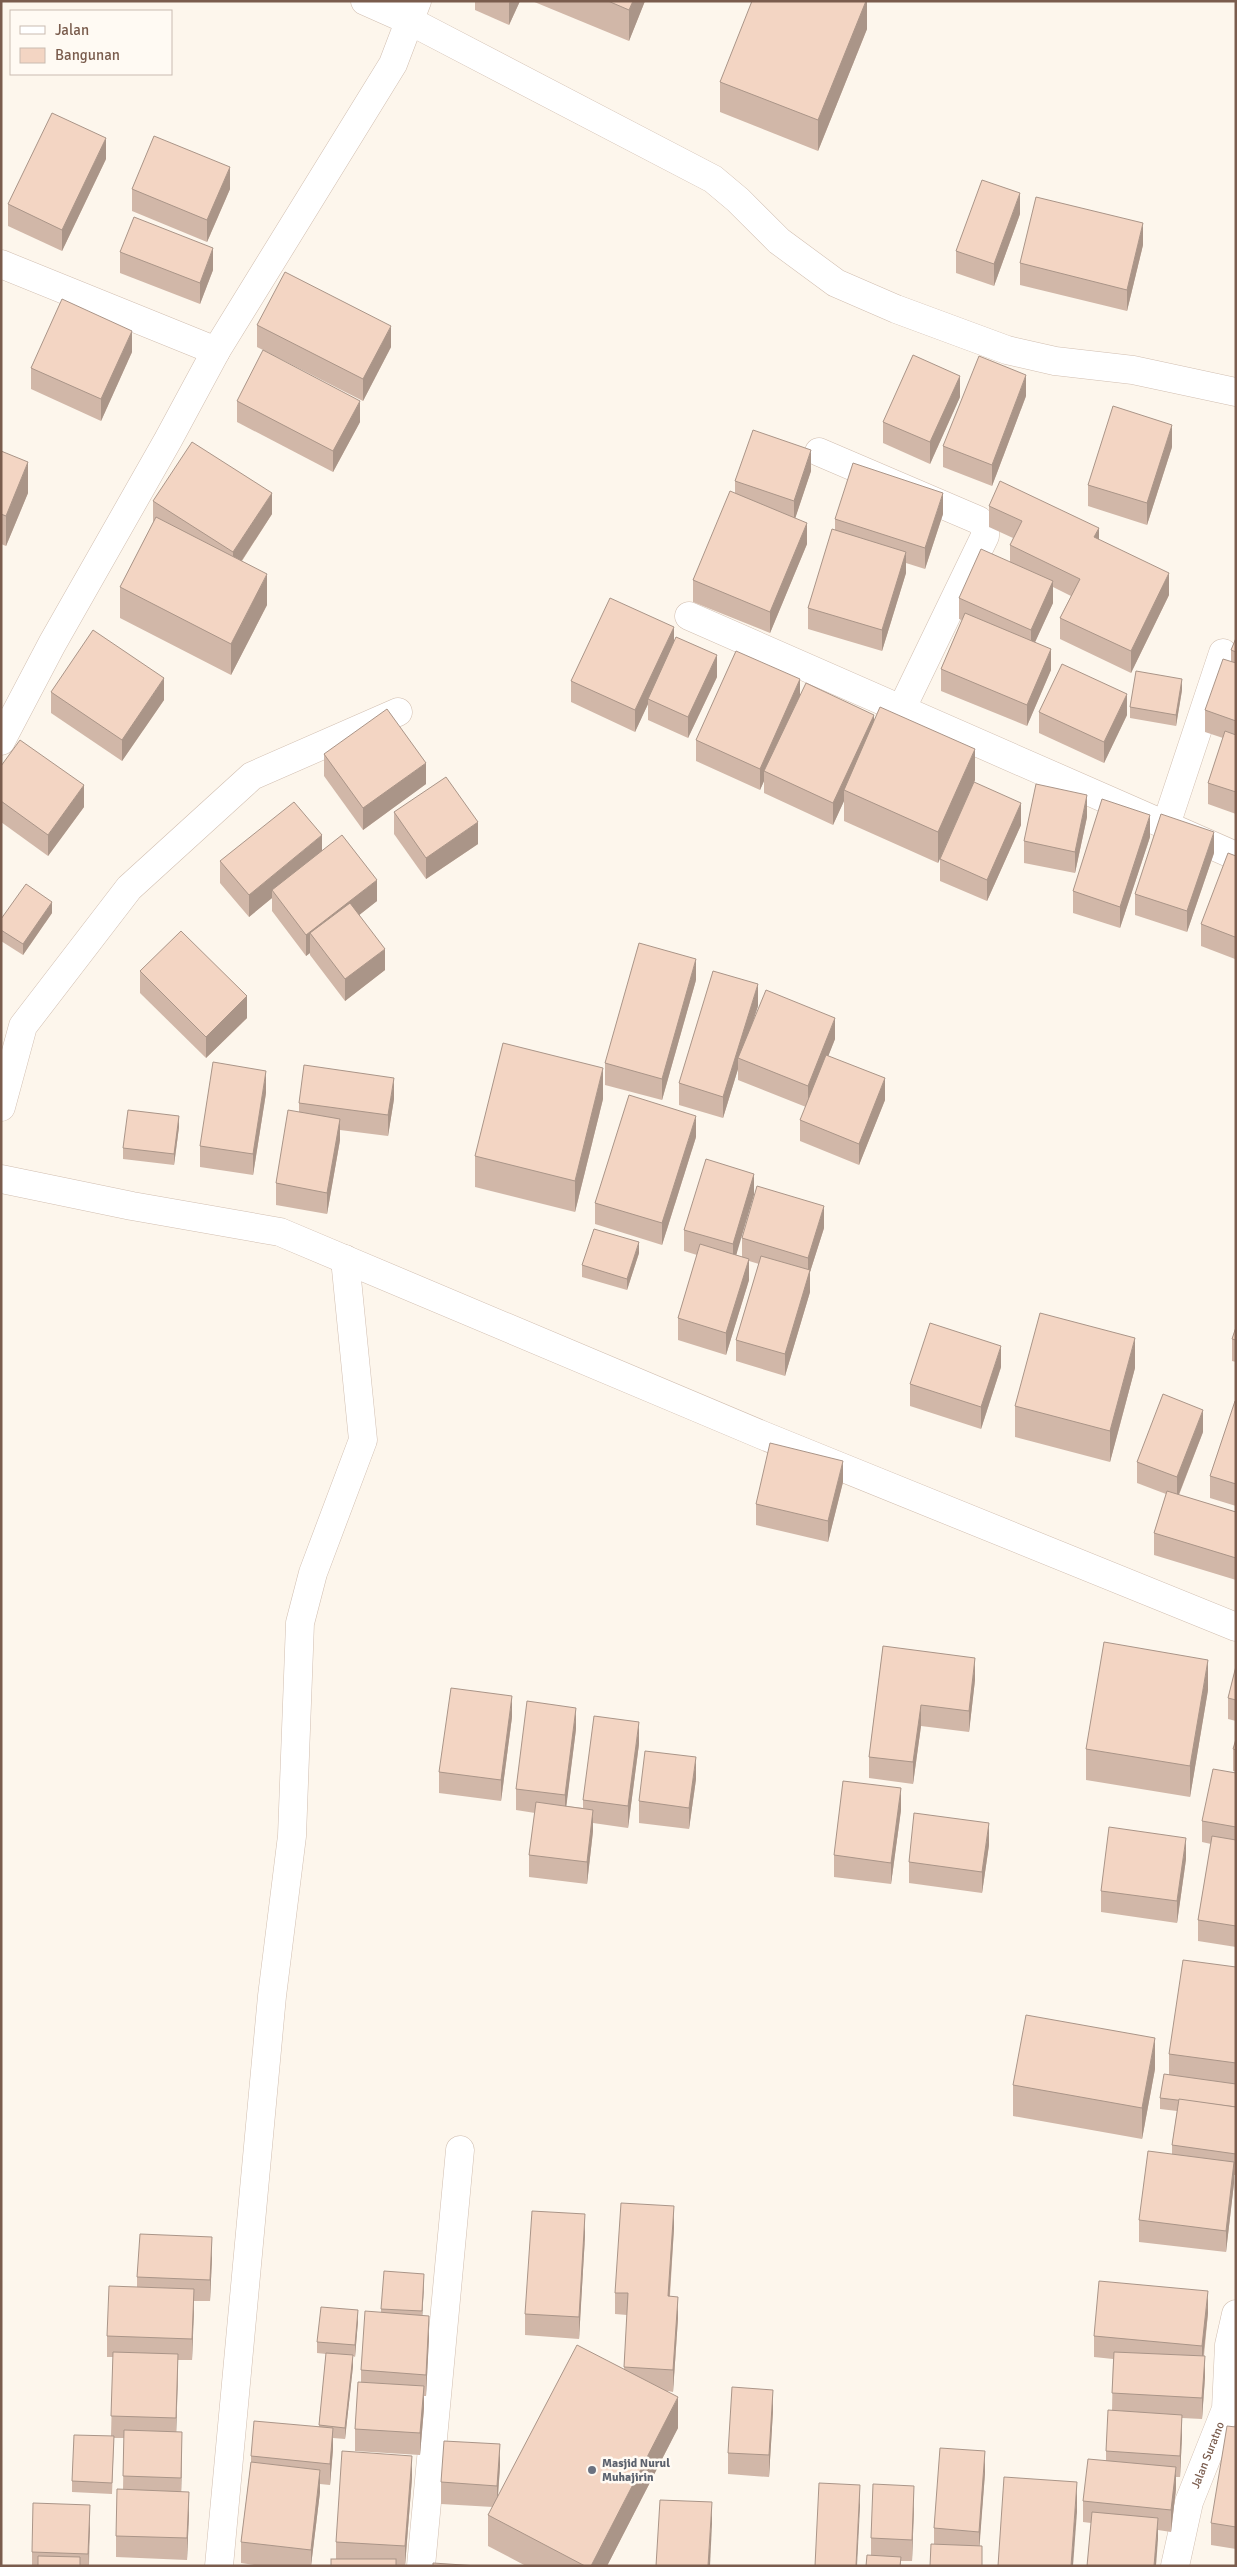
<svg xmlns="http://www.w3.org/2000/svg" width="1237" height="2567" viewBox="0 0 1237 2567" font-family="Signika,sans-serif">
<style>
.lines{fill:none;stroke-linecap:round;stroke-linejoin:round}
.minor-casing{stroke:#d1beb0;stroke-width:29}
.minor{stroke:#fff;stroke-width:28}
.wall{fill:#d1b7a8}
.shaded-wall{fill:#aa9588}
.building{fill:#f3d5c3;stroke:#aa9588}
.worship-dot{fill:#6b7280;stroke:#fffaf3;stroke-width:2}
.labels{text-anchor:middle;stroke-width:5;stroke-linejoin:round;paint-order:stroke}
.street-label{font-size:12px;fill:#7a5c4d;stroke:#fffaf3}
.worship-label{font-size:12px;font-weight:bold;fill:#5b616d;stroke:#fffaf3;text-anchor:start}
</style>
<rect width="100%" height="100%" fill="#fdf6ec"/>
<g class="lines">
<defs>
<g id="minor">
<path d="M365 1 410 21 713 179 738 200 779 241 836 283 896 309 1007 350 1055 361 1133 370 1236 392"/>
<path d="M1 264 216 351"/>
<path d="M819 452 978 520 985 526V536L902 708"/>
<path d="M689 616 1236 856"/>
<path d="M1 741 52 644 168 440 216 351 393 64 417 1"/>
<path d="M1166 825 1223 653"/>
<path d="M1 1107 23 1026 129 888 252 776 398 712"/>
<path d="M1 1179 132 1206 280 1232 762 1435 1236 1627"/>
<path d="M219 2566 272 1996 292 1836 300 1623 313 1573 363 1440 345 1259"/>
<path d="M421 2566 460 2150"/>
<path id="s1" d="M1175 2566 1189 2502 1226 2409 1229 2345 1236 2314"/>
</g>
</defs>
<use href="#minor" class="minor-casing"/>
<use href="#minor" class="minor"/>
</g>
<g class="wall">
<path d="M475 1H520L509 25 475 10Z"/>
<path d="M532 1H645L629 41Z"/>
<path d="M867 1V29L818 151 720 112V82Z"/>
<path d="M106 159 62 251 8 226V204Z"/>
<path d="M132 189H230L207 242 132 211Z"/>
<path d="M1020 214 994 286 956 273V251Z"/>
<path d="M1143 245 1127 311 1020 285V263Z"/>
<path d="M120 252 213 270 200 304 120 273Z"/>
<path d="M257 325 391 347 363 401 257 347Z"/>
<path d="M132 352 101 421 31 389V368Z"/>
<path d="M1026 396 992 486 943 467V446Z"/>
<path d="M960 397 930 464 883 443V422Z"/>
<path d="M237 401 360 422 333 472 237 422Z"/>
<path d="M1172 447 1147 525 1088 506V485Z"/>
<path d="M1 451 28 493 6 546 1 544Z"/>
<path d="M811 471 795 518 807 544 770 633 693 602V580L735 494V481Z"/>
<path d="M153 501 272 514 242 561 267 605 231 675 120 618V587L153 523Z"/>
<path d="M989 506 1099 540 1169 595 1131 673 1060 639V618L1071 596 1053 587V603L1035 642 1051 670 1027 726 941 691V669L962 620 959 619V598L1010 562V545L1013 538 989 527Z"/>
<path d="M943 514 925 569 906 563V573L882 651 808 629V608L835 530V519Z"/>
<path d="M1236 638V814L1208 804V783L1223 738 1205 732V710L1231 662V650Z"/>
<path d="M674 642 717 677 688 738 648 720V704L635 732 571 702V681Z"/>
<path d="M1182 690 1176 726 1130 718V707Z"/>
<path d="M51 692 164 700 122 761 51 713Z"/>
<path d="M800 695 874 722 975 780 950 837 1021 825 987 901 940 881V859L938 863 844 821V801L833 825 764 793V781L760 790 696 761V740Z"/>
<path d="M1039 712 1127 715 1104 763 1039 733Z"/>
<path d="M324 754 426 784 363 830 324 776Z"/>
<path d="M1 766 84 807 48 856 1 822Z"/>
<path d="M394 812 478 844 426 879 394 834Z"/>
<path d="M1087 817 1075 873 1024 863V841Z"/>
<path d="M1150 837 1120 928 1073 913V891Z"/>
<path d="M322 852 377 901 359 915 385 970 345 1001 310 955V953L306 956 272 911V898L249 917 220 883V861Z"/>
<path d="M1214 853 1187 932 1135 915V894Z"/>
<path d="M1236 856 1235 959 1201 946V924Z"/>
<path d="M52 913 23 955 1 941V919Z"/>
<path d="M140 971 247 1018 206 1058 140 993Z"/>
<path d="M696 980 662 1100 605 1085V1063Z"/>
<path d="M758 1006 752 1023 835 1039 828 1056 885 1100 859 1165 800 1141V1120L806 1107 738 1080V1069L723 1118 679 1105V1083Z"/>
<path d="M266 1093 253 1175 200 1167V1146Z"/>
<path d="M394 1099 388 1136 340 1130V1140L327 1214 276 1205V1183L299 1112V1103Z"/>
<path d="M603 1099 575 1212 475 1187V1156Z"/>
<path d="M179 1127 174 1165 123 1159V1148Z"/>
<path d="M696 1137 662 1245 595 1224V1203Z"/>
<path d="M754 1174 736 1255 742 1257V1238L824 1228 810 1272V1292L785 1376 736 1361V1340L759 1264 749 1261V1280L726 1355 678 1340V1318L697 1255 684 1251V1230Z"/>
<path d="M639 1253 627 1290 582 1277V1265Z"/>
<path d="M1236 1327V1362L1232 1361V1339Z"/>
<path d="M1001 1367 981 1429 910 1406V1384Z"/>
<path d="M1135 1368 1110 1462 1015 1437V1406Z"/>
<path d="M1236 1401V1506L1210 1498V1476Z"/>
<path d="M1203 1432 1179 1495 1236 1512V1580L1154 1555V1533L1166 1494 1137 1483V1462Z"/>
<path d="M843 1482 828 1542 756 1525V1504Z"/>
<path d="M883 1646 975 1680 969 1732 921 1726 913 1784 869 1778V1757Z"/>
<path d="M1236 1666V1721L1228 1719V1698Z"/>
<path d="M1208 1690 1190 1797 1086 1780V1749Z"/>
<path d="M512 1717 501 1801 439 1793V1772Z"/>
<path d="M576 1729 566 1806 583 1808V1800L639 1744 628 1828 593 1823V1831L587 1884 529 1877V1855L535 1813 516 1810V1789Z"/>
<path d="M1236 1739V1772L1233 1771V1749Z"/>
<path d="M1236 1773V1947L1198 1941V1920L1211 1844 1202 1842V1821Z"/>
<path d="M696 1779 689 1829 639 1823V1801Z"/>
<path d="M901 1810 891 1884 834 1877V1855Z"/>
<path d="M989 1845 982 1893 909 1883V1862Z"/>
<path d="M1186 1859 1177 1923 1101 1912V1891Z"/>
<path d="M1236 1967V2175H1234V2183L1226 2252 1139 2242V2220L1172 2154V2145L1177 2111 1160 2109V2098L1169 2075V2054Z"/>
<path d="M1155 2069 1142 2139 1013 2116V2085Z"/>
<path d="M674 2228 670 2296 678 2318 673 2392 668 2391 678 2428 607 2566H526L488 2546V2515L493 2507 441 2504V2482L500 2466 498 2497 624 2369 627 2315 615 2314V2293Z"/>
<path d="M585 2236 579 2339 525 2335V2314Z"/>
<path d="M212 2258 210 2301H194L192 2360H178L176 2432 182 2454 181 2491 189 2513 187 2560 116 2557V2536L123 2489 124 2438H114L112 2494 72 2492V2481L111 2436 113 2357H107V2336L137 2287V2277Z"/>
<path d="M424 2285 422 2315 429 2337 426 2396H424V2408L420 2455 355 2451V2429L361 2382V2370L381 2312V2309Z"/>
<path d="M1208 2313 1204 2356 1205 2377 1202 2419 1182 2418V2436L1180 2477H1176V2489L1171 2532 1158 2530V2539L1091 2523 1083 2522V2501L1106 2460V2451L1112 2411 1113 2359 1094 2357V2336Z"/>
<path d="M358 2321 355 2357 353 2356V2366L345 2439 333 2438V2449L330 2485 320 2484V2492L311 2566H261L241 2563V2542L251 2462V2456L319 2426 326 2354 317 2353V2342Z"/>
<path d="M773 2411 769 2477 728 2474V2453Z"/>
<path d="M1236 2427V2549L1211 2545V2523Z"/>
<path d="M985 2473 979 2546 982 2566 934 2544V2528Z"/>
<path d="M412 2478 405 2566H331L336 2559V2542Z"/>
<path d="M914 2507 912 2561H901V2566L871 2556V2538Z"/>
<path d="M90 2527 89 2566H32V2552Z"/>
</g>
<g class="shaded-wall">
<path d="M510 1H520L509 25V3Z"/>
<path d="M633 1H645L629 41V10Z"/>
<path d="M866 1H867V29L818 151V120Z"/>
<path d="M106 138V159L62 251V230Z"/>
<path d="M230 167V189L207 242V220Z"/>
<path d="M1020 193V214L994 286V264Z"/>
<path d="M1143 223V245L1127 311V290Z"/>
<path d="M213 248V270L200 304V283Z"/>
<path d="M391 326V347L363 401V379Z"/>
<path d="M132 331V352L101 421V399Z"/>
<path d="M1026 375V396L992 486V465Z"/>
<path d="M960 376V397L930 464V442Z"/>
<path d="M360 401V422L333 472V451Z"/>
<path d="M1172 425V447L1147 525V503Z"/>
<path d="M811 450V471L794 522V501Z"/>
<path d="M28 462V493L6 546V516Z"/>
<path d="M272 493V514L233 574V552Z"/>
<path d="M943 493V514L925 569V548Z"/>
<path d="M807 523V544L770 633V612Z"/>
<path d="M1099 528V549L1094 537Z"/>
<path d="M906 552V573L882 651V630Z"/>
<path d="M1169 573V595L1131 673V651Z"/>
<path d="M267 574V605L231 675V644Z"/>
<path d="M1053 581V603L1031 651V630Z"/>
<path d="M674 627V648L648 699V704L635 732V710Z"/>
<path d="M1051 649V670L1027 726V705Z"/>
<path d="M717 655V677L688 738V717Z"/>
<path d="M164 678V700L122 761V740Z"/>
<path d="M800 679V701L764 771V781L760 790V769Z"/>
<path d="M1182 679V690L1176 726V715Z"/>
<path d="M1127 694V715L1104 763V742Z"/>
<path d="M874 715V736L844 790V801L833 825V803Z"/>
<path d="M975 749V780L938 863V832Z"/>
<path d="M426 763V784L363 830V808Z"/>
<path d="M84 785V807L48 856V835Z"/>
<path d="M1087 795V817L1075 873V852Z"/>
<path d="M1021 803V825L987 901V880Z"/>
<path d="M1150 815V837L1120 928V907Z"/>
<path d="M478 822V844L426 879V858Z"/>
<path d="M1214 832V853L1187 932V911Z"/>
<path d="M322 835V857L272 890V898L249 917V895Z"/>
<path d="M377 880V901L320 946 310 933V953L306 956V935Z"/>
<path d="M52 902V913L23 955V944Z"/>
<path d="M1236 935V957L1235 959V937Z"/>
<path d="M385 949V970L345 1001V979Z"/>
<path d="M696 959V980L662 1100V1079Z"/>
<path d="M758 984V1006L741 1059 738 1058V1069L723 1118V1097Z"/>
<path d="M247 996V1018L206 1058V1037Z"/>
<path d="M835 1018V1039L808 1108V1086Z"/>
<path d="M603 1068V1099L575 1212V1181Z"/>
<path d="M266 1071V1093L253 1175V1154Z"/>
<path d="M394 1078V1099L388 1136V1115Z"/>
<path d="M885 1078V1100L859 1165V1144Z"/>
<path d="M179 1116V1127L174 1165V1154Z"/>
<path d="M696 1116V1137L662 1245V1223Z"/>
<path d="M340 1119V1140L327 1214V1193Z"/>
<path d="M754 1174V1195L733 1266V1244Z"/>
<path d="M824 1206V1228L810 1272V1292L785 1376V1354L808 1277V1258Z"/>
<path d="M639 1242V1253L627 1290V1279Z"/>
<path d="M749 1259V1280L726 1355V1333Z"/>
<path d="M1135 1338V1368L1110 1462V1431Z"/>
<path d="M1001 1346V1367L981 1429V1407Z"/>
<path d="M1203 1410V1432L1177 1499V1477Z"/>
<path d="M843 1461V1482L828 1542V1521Z"/>
<path d="M975 1658V1680L969 1732V1711Z"/>
<path d="M1208 1660V1690L1190 1797V1766Z"/>
<path d="M512 1696V1717L501 1801V1780Z"/>
<path d="M921 1705V1726L913 1784V1762Z"/>
<path d="M576 1708V1729L565 1817V1795Z"/>
<path d="M639 1722V1744L628 1828V1806Z"/>
<path d="M696 1757V1779L689 1829V1808Z"/>
<path d="M901 1788V1810L891 1884V1863Z"/>
<path d="M593 1810V1831L587 1884V1862Z"/>
<path d="M989 1823V1845L982 1893V1872Z"/>
<path d="M1186 1838V1859L1177 1923V1901Z"/>
<path d="M1155 2038V2069L1142 2139V2108Z"/>
<path d="M1234 2162V2183L1226 2252V2231Z"/>
<path d="M674 2206V2228L668 2318V2296Z"/>
<path d="M585 2214V2236L579 2339V2317Z"/>
<path d="M212 2237V2258L210 2301V2280Z"/>
<path d="M424 2274V2285L422 2322V2311Z"/>
<path d="M194 2289V2311L192 2360V2339Z"/>
<path d="M1208 2291V2313L1202 2367V2346Z"/>
<path d="M678 2297V2318L673 2392V2370Z"/>
<path d="M358 2310V2321L355 2357V2345Z"/>
<path d="M429 2316V2337L426 2396V2375Z"/>
<path d="M178 2354V2375L176 2440V2418Z"/>
<path d="M353 2355V2366L345 2439V2428Z"/>
<path d="M1205 2356V2377L1202 2419V2398Z"/>
<path d="M424 2386V2408L420 2455V2433Z"/>
<path d="M773 2390V2411L769 2477V2455Z"/>
<path d="M678 2397V2428L607 2566H591Z"/>
<path d="M1182 2415V2436L1180 2477V2456Z"/>
<path d="M333 2428V2449L330 2485V2464Z"/>
<path d="M182 2432V2454L181 2500V2478Z"/>
<path d="M500 2444V2466L497 2507V2486Z"/>
<path d="M985 2451V2473L979 2553V2532Z"/>
<path d="M412 2456V2478L405 2566V2546Z"/>
<path d="M1176 2467V2489L1171 2532V2510Z"/>
<path d="M320 2470V2492L311 2566V2550Z"/>
<path d="M1077 2482V2512L1073 2566H1071Z"/>
<path d="M860 2485V2507L857 2566H856Z"/>
<path d="M914 2486V2507L912 2561V2540Z"/>
<path d="M189 2492V2513L187 2560V2538Z"/>
<path d="M712 2502V2524L710 2566H708Z"/>
<path d="M90 2505V2527L88 2566V2554Z"/>
<path d="M1158 2518V2539L1156 2566H1154Z"/>
</g>
<g class="building">
<path d="M608 1H633L629 10Z"/>
<path d="M752 1H866L818 120 720 82Z"/>
<path d="M52 113 106 138 62 230 8 204Z"/>
<path d="M154 136 230 167 207 220 132 189Z"/>
<path d="M982 180 1020 193 994 264 956 251Z"/>
<path d="M1036 197 1143 223 1127 290 1020 263Z"/>
<path d="M134 217 213 248 200 283 120 252Z"/>
<path d="M285 272 391 326 363 379 257 325Z"/>
<path d="M62 299 132 331 101 399 31 368Z"/>
<path d="M263 350 360 401 333 451 237 401Z"/>
<path d="M913 355 960 376 930 442 883 422Z"/>
<path d="M979 356 1026 375 992 465 943 446Z"/>
<path d="M1113 406 1172 425 1147 503 1088 485Z"/>
<path d="M753 430 811 450 794 501 735 481Z"/>
<path d="M192 442 272 493 233 552 153 501Z"/>
<path d="M1 451 28 462 6 516 1 514Z"/>
<path d="M853 463 943 493 925 548 835 519Z"/>
<path d="M1000 481 1099 528 1094 537 1169 573 1131 651 1060 618 1080 579 1010 545 1022 521 989 506Z"/>
<path d="M730 491 807 523 770 612 693 580Z"/>
<path d="M156 517 267 574 231 644 120 587Z"/>
<path d="M832 529 906 552 882 630 808 608Z"/>
<path d="M981 549 1053 581 1031 630 959 598Z"/>
<path d="M610 598 674 627 635 710 571 681Z"/>
<path d="M965 613 1051 649 1027 705 941 669Z"/>
<path d="M93 630 164 678 122 740 51 692Z"/>
<path d="M676 637 717 655 688 717 648 699Z"/>
<path d="M1236 638V652L1231 650Z"/>
<path d="M736 651 800 679 760 769 696 740Z"/>
<path d="M1223 659 1236 663V721L1205 710Z"/>
<path d="M1062 664 1127 694 1104 742 1039 712Z"/>
<path d="M1136 671 1182 679 1176 715 1130 707Z"/>
<path d="M806 683 874 715 833 803 764 771Z"/>
<path d="M880 707 975 749 938 832 844 790Z"/>
<path d="M387 709 426 763 363 808 324 754Z"/>
<path d="M1225 731 1236 735V792L1208 783Z"/>
<path d="M20 740 84 785 48 835 1 801V766Z"/>
<path d="M446 777 478 822 426 858 394 812Z"/>
<path d="M974 782 1021 803 987 880 940 859Z"/>
<path d="M1036 784 1087 795 1075 852 1024 841Z"/>
<path d="M1102 799 1150 815 1120 907 1073 891Z"/>
<path d="M294 802 322 835 249 895 220 861Z"/>
<path d="M1161 814 1214 832 1187 911 1135 894Z"/>
<path d="M342 835 377 880 306 935 272 890Z"/>
<path d="M1228 853 1236 856V935L1235 937 1201 924Z"/>
<path d="M26 884 52 902 23 944 1 930V919Z"/>
<path d="M350 903 385 949 345 979 310 933Z"/>
<path d="M181 931 247 996 206 1037 140 971Z"/>
<path d="M639 943 696 959 662 1079 605 1063Z"/>
<path d="M713 971 758 984 723 1097 679 1083Z"/>
<path d="M766 990 835 1018 808 1086 738 1058Z"/>
<path d="M503 1043 603 1068 575 1181 475 1156Z"/>
<path d="M826 1055 885 1078 859 1144 800 1120Z"/>
<path d="M213 1062 266 1071 253 1154 200 1146Z"/>
<path d="M304 1065 394 1078 388 1115 299 1103Z"/>
<path d="M629 1095 696 1116 662 1223 595 1203Z"/>
<path d="M128 1110 179 1116 174 1154 123 1148Z"/>
<path d="M288 1110 340 1119 327 1193 276 1183Z"/>
<path d="M706 1159 754 1174 733 1244 684 1230Z"/>
<path d="M757 1186 824 1206 808 1258 742 1238Z"/>
<path d="M594 1229 639 1242 627 1279 582 1265Z"/>
<path d="M700 1244 749 1259 726 1333 678 1318Z"/>
<path d="M761 1256 810 1270 785 1354 736 1340Z"/>
<path d="M1040 1313 1135 1338 1110 1431 1015 1406Z"/>
<path d="M930 1323 1001 1346 981 1407 910 1384Z"/>
<path d="M1236 1327V1340L1232 1339Z"/>
<path d="M1163 1394 1203 1410 1177 1477 1137 1462Z"/>
<path d="M1235 1401H1236V1484L1210 1476Z"/>
<path d="M770 1443 843 1461 828 1521 756 1504Z"/>
<path d="M1167 1491 1236 1512V1558L1154 1533Z"/>
<path d="M1104 1642 1208 1660 1190 1766 1086 1749Z"/>
<path d="M883 1646 975 1658 969 1711 921 1705 913 1762 869 1757Z"/>
<path d="M1236 1666V1700L1228 1698Z"/>
<path d="M451 1688 512 1696 501 1780 439 1772Z"/>
<path d="M527 1701 576 1708 565 1795 516 1789Z"/>
<path d="M594 1716 639 1722 628 1806 583 1800Z"/>
<path d="M1236 1739V1750L1233 1749Z"/>
<path d="M645 1751 696 1757 689 1808 639 1801Z"/>
<path d="M1213 1769 1236 1773V1827L1202 1821Z"/>
<path d="M843 1781 901 1788 891 1863 834 1855Z"/>
<path d="M536 1802 593 1810 587 1862 529 1855Z"/>
<path d="M914 1813 989 1823 982 1872 909 1862Z"/>
<path d="M1109 1827 1186 1838 1177 1901 1101 1891Z"/>
<path d="M1212 1836 1236 1840V1926L1198 1920Z"/>
<path d="M1183 1960 1236 1967V2063L1169 2054Z"/>
<path d="M1026 2015 1155 2038 1142 2108 1013 2085Z"/>
<path d="M1164 2074 1236 2084V2107L1160 2098Z"/>
<path d="M1179 2099 1236 2107V2154L1172 2145Z"/>
<path d="M1148 2151 1234 2162 1226 2231 1139 2220Z"/>
<path d="M621 2203 674 2206 668 2296 678 2297 673 2370 624 2367 628 2293H615Z"/>
<path d="M532 2211 585 2214 579 2317 525 2314Z"/>
<path d="M140 2234 212 2237 210 2280 137 2277Z"/>
<path d="M384 2271 424 2274 422 2311 381 2309Z"/>
<path d="M1099 2281 1208 2291 1202 2346 1094 2336Z"/>
<path d="M109 2286 194 2289 192 2339 107 2336Z"/>
<path d="M321 2307 358 2310 355 2345 317 2342Z"/>
<path d="M365 2311 429 2316 426 2375 361 2370Z"/>
<path d="M577 2345 678 2397 591 2566H585L488 2515Z"/>
<path d="M113 2352 178 2354 176 2418 111 2416Z"/>
<path d="M1114 2352 1205 2356 1202 2398 1112 2393Z"/>
<path d="M326 2353 353 2355 345 2428 319 2425Z"/>
<path d="M358 2382 424 2386 420 2433 355 2429Z"/>
<path d="M732 2387 773 2390 769 2455 728 2453Z"/>
<path d="M1108 2410 1182 2415 1180 2456 1106 2451Z"/>
<path d="M254 2421 333 2428 330 2464 251 2456Z"/>
<path d="M1227 2426 1236 2427V2527L1211 2523Z"/>
<path d="M124 2430 182 2432 181 2478 123 2476Z"/>
<path d="M74 2435 114 2436 112 2483 72 2481Z"/>
<path d="M444 2441 500 2444 497 2486 441 2482Z"/>
<path d="M940 2448 985 2451 979 2532 934 2528Z"/>
<path d="M342 2451 412 2456 405 2546 336 2542Z"/>
<path d="M1088 2459 1176 2467 1171 2510 1083 2501Z"/>
<path d="M251 2462 320 2470 311 2550 241 2542Z"/>
<path d="M1004 2477 1077 2482 1071 2566H998Z"/>
<path d="M819 2483 860 2485 856 2566H815Z"/>
<path d="M873 2484 914 2486 912 2540 871 2538Z"/>
<path d="M117 2489 189 2492 187 2538 116 2536Z"/>
<path d="M660 2500 712 2502 708 2566H656Z"/>
<path d="M33 2503 90 2505 88 2554 32 2552Z"/>
<path d="M1092 2512 1158 2518 1154 2566H1087Z"/>
<path d="M931 2544 982 2546V2566H930Z"/>
<path d="M867 2555 901 2557 900 2566H866Z"/>
<path d="M38 2556 80 2557V2566H38Z"/>
<rect x="331" y="2559" width="65" height="7"/>
<path d="M433 2563 478 2566H433Z"/>
</g>
<circle class="worship-dot" cx="592" cy="2470" r="5"/>
<g class="labels">
<g class="street-label">
<text dy="4" stroke="none"><textPath href="#s1" startOffset="116">Jalan Suratno</textPath></text>
</g>
<g class="worship-label">
<text x="602" y="2467">Masjid Nurul<tspan x="602" dy="14">Muhajirin</tspan></text>
</g>
</g>
<rect width="1237" height="2567" fill="none" stroke="#7a5c4d" stroke-width="5"/>
<rect x="10" y="10" width="162" height="65" fill="#fffaf3" stroke="#cabbb1"/>
<rect x="20" y="26" width="25" height="8" fill="#ffffff" stroke="#cabbb1"/>
<text x="55" y="35" font-size="15" fill="#7a5c4d">Jalan</text>
<rect x="20" y="48" width="25" height="15" fill="#f3d5c3" stroke="#cabbb1"/>
<text x="55" y="60" font-size="15" fill="#7a5c4d">Bangunan</text>
</svg>
